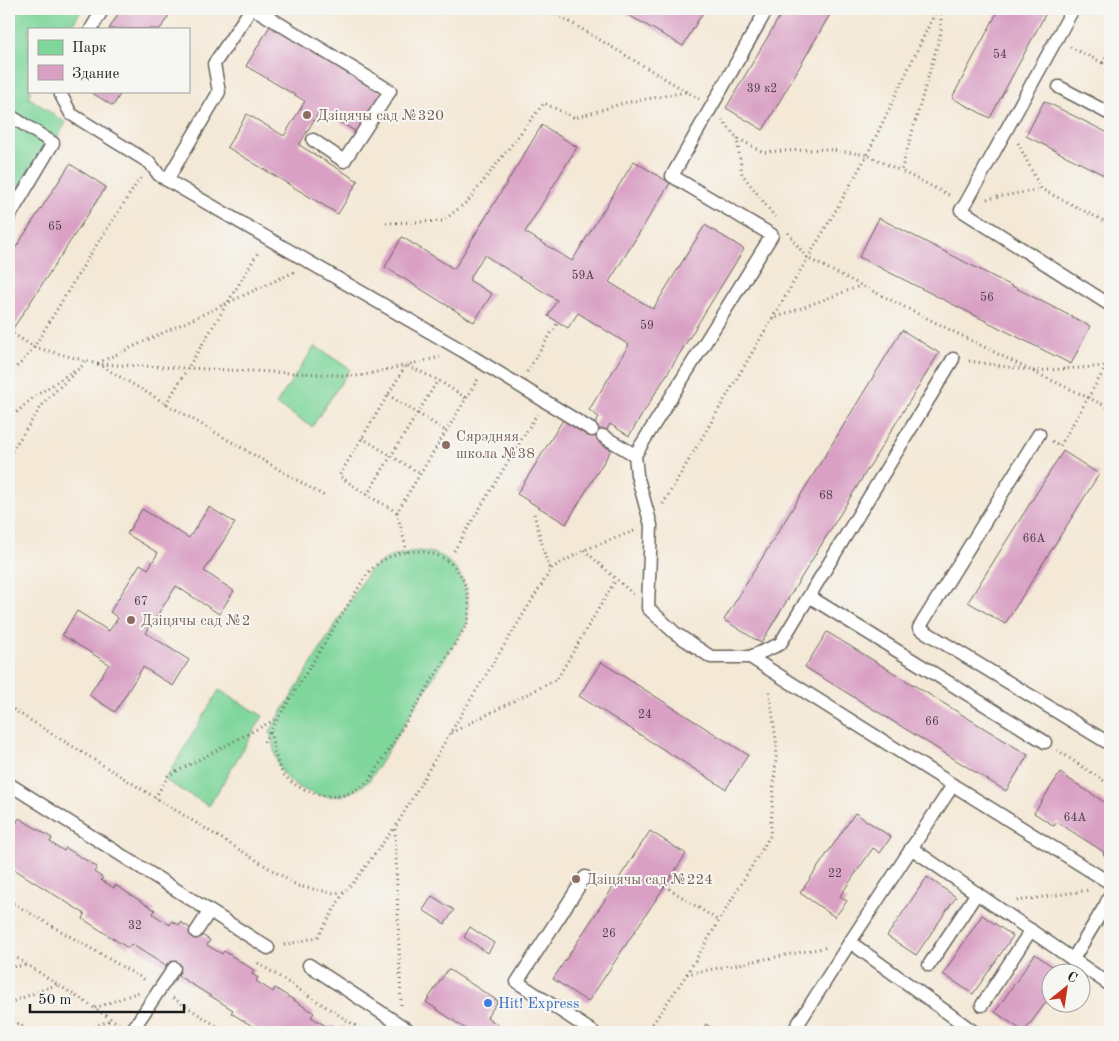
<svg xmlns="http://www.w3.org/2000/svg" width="1119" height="1041" viewBox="0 0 1119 1041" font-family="'Old Standard TT',serif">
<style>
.green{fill:#7fd69b;stroke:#4e795c}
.building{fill:#d9a0c4}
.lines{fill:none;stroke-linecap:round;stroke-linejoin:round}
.service-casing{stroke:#68635d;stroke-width:15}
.path{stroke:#68635d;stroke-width:3;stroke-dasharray:1 4;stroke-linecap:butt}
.service{stroke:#fff;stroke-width:12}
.education-dot{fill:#8d6e63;stroke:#f6f6f2;stroke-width:2}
.shop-dot{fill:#3f7fe0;stroke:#f6f6f2;stroke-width:2}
.labels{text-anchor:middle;stroke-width:4;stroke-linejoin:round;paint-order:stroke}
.number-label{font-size:12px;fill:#4b3d46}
.education-label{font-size:15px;fill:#785e54;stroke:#f6f6f2;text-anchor:start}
.shop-label{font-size:15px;fill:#366cbe;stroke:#f6f6f2;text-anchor:start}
</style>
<rect width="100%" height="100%" fill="#f6f6f2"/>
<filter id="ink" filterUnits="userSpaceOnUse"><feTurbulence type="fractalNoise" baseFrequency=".02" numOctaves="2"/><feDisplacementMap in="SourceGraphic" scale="10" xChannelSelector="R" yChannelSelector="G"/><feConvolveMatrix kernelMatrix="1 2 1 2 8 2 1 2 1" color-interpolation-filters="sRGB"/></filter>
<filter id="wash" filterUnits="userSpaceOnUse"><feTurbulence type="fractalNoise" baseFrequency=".0096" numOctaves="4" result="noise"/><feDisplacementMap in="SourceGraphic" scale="20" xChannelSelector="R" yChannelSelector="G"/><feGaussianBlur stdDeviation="1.12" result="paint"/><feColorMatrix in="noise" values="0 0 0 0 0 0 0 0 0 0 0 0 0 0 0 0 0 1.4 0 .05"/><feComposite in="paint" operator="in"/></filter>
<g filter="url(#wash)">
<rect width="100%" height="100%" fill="#f4e8d6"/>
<g class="green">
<path d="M9 9H82L70 29H29V91H31L28 97 66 123 9 217Z"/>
<path d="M315 346 350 369 312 427 276 404Z"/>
<path d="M420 551C427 552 436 553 443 557 445 558 447 560 449 562 467 578 470 601 467 623L369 781C360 788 350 794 338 796 319 799 293 788 282 772 275 761 273 744 270 731L368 572C382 558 400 552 420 551Z"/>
<path d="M219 690 263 716 209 806 165 780Z"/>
</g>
<g id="blocks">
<g class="building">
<path d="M121 9H173L160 29H109Z"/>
<path d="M618 9H698L703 12 683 46Z"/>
<path d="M784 9H833L763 130 726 108Z"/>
<path d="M999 9H1048L990 118 952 98Z"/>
<path d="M270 26 382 93 358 133 320 110 299 145 358 181 338 214 227 147 247 114 284 136 305 101 246 66Z"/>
<path d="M89 91H122L113 106Z"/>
<path d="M1044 101 1110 134V178L1026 136Z"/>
<path d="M542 125 577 147 525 232 572 261 634 161 670 183 609 282 653 309 705 225 744 249 629 436 610 424 599 443 611 450 566 524 517 494 563 420 588 436 599 417 589 410 629 345 578 313 568 328 548 316 557 300 484 255 469 280 492 294 474 322 385 267 402 237 454 269Z"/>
<path d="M70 164 106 187 12 330 9 328V258Z"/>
<path d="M879 218 1090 326 1071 364 859 257Z"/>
<path d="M902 330 939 353 761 643 724 620Z"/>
<path d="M1063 451 1099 474 1005 624 968 602Z"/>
<path d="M209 507 235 523 204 571 234 591 219 614 176 586 146 633 189 660 173 686 143 667 115 712 89 695 109 664 62 635 77 611 109 631 118 618 110 612 140 564 148 569 158 553 127 534 142 509 189 538Z"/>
<path d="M827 632 1028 755 1006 791 805 667Z"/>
<path d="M601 662 748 755 726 789 579 696Z"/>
<path d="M1060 773 1110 806V860L1103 855 1104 852 1057 822 1054 826 1034 813Z"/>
<path d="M855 813 891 837 880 853 873 848 840 896 847 901 835 917 800 893Z"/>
<path d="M10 818 17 822 19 818 52 838 50 842 64 851 66 848 97 867 94 872 103 878 101 880 114 888 115 885 155 910 153 914 170 925 172 921 179 925 180 922 210 940 207 945 222 954 224 951 254 970 252 974 258 978 256 981 273 992 275 988 314 1013 311 1017 329 1028 331 1025 339 1030 342 1026 352 1032H262L231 1013 233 1010 177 975 180 971 167 963 166 966 131 944 128 948 83 919 85 914 9 866Z"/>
<path d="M650 831 686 854 588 1002 553 979Z"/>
<path d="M927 877 956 897 916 955 887 936Z"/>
<path d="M432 896 454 910 445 924 423 910Z"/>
<path d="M982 915 1013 936 973 994 943 974Z"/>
<path d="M470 927 494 943 488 953 464 937Z"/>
<path d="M1035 954 1063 974H1052V994L1024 1032 995 1012Z"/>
<path d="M448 969 498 1001 487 1017 499 1026 495 1032H470L426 1002Z"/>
<path d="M706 1024 718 1032H700Z"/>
</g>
</g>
</g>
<g filter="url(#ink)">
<use href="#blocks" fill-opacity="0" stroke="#68635d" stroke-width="1"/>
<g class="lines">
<defs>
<g id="service">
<path d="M255 9 390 91 344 161 313 140"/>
<path d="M1073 9 966 203 961 210 1110 305"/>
<path d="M91 29 103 9"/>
<path d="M1059 87 1110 114"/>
<path d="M62 91 61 95 71 114 150 163 159 175 167 180 463 351 592 430"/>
<path d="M9 115 53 143 9 217"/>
<path d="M167 180 219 92 214 64 251 9"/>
<path d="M1039 434 919 628 1110 744"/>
<path d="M603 436 635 455 637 475 651 525 648 608 675 633 711 657H750L780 644 953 359"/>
<path d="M635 455 772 235 672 176 767 9"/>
<path d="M810 597 1045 742"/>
<path d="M750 657 953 785 850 942 793 1032"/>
<path d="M9 784 268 948"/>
<path d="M953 785 1110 883"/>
<path d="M911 848 1110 985"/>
<path d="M585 877 517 982 593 1032"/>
<path d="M196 932 209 912"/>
<path d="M850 942 974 1032"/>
<path d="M1073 959 1105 906 1110 895"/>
<path d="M309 965 411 1032"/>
<path d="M929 965 977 893"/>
<path d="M982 1005 1031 930"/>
<path d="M131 1032 174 968"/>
</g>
</defs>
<use href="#service" class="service-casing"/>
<g class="path">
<path d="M548 9 699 99"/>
<path d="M941 9V32L901 171 951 196"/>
<path d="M1070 47 1103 63"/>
<path d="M1110 49 1103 63 1110 67"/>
<path d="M722 120 737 138 763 152 825 149 867 155 901 171"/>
<path d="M737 138 742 174 775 217"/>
<path d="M1018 143 1041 189 1110 224"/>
<path d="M987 199 1041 189"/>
<path d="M386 223 443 221 468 201 544 103 575 118 624 103 686 92"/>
<path d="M788 233 807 258 1032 371 1110 408"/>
<path d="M772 319 860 286"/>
<path d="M9 331 34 347 97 364 360 376 440 357"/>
<path d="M1110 360 1107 366 1110 381"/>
<path d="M969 361 1027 370"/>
<path d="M98 363 294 272"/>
<path d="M98 364 326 497"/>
<path d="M1033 371 1107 366"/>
<path d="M527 372 558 322"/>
<path d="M9 373 22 362 34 347 90 255 141 177"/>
<path d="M388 395 446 431"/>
<path d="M166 404 259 251"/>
<path d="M9 419 34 397 76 369"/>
<path d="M362 438 421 474"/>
<path d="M1052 441 1060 446 1106 367"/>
<path d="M9 455 45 401 87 361"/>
<path d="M367 495 438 380"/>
<path d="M663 504 839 205 867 155 937 9"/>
<path d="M397 512 367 495 339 476 406 365 438 380 466 398"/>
<path d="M534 514 548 567 552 568"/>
<path d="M584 550 633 594"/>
<path d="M454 551 537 414"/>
<path d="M407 552 397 512 478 379"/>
<path d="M9 707 298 886 334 893 344 892"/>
<path d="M451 733 557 679 616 579"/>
<path d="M264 742 279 717 362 582C365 577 369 571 374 567 398 545 441 545 460 574 469 589 470 607 468 623L369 781C360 788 350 794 338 796 318 798 290 787 280 769 275 757 273 743 270 731"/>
<path d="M1057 750 1110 785"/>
<path d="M155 798 168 776 278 718"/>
<path d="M665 886 719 921"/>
<path d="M9 901 147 981"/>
<path d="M1017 901 1090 890"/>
<path d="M284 945 318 937 344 892 354 882 394 828"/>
<path d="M9 953 119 1024"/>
<path d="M258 963 365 1032"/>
<path d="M9 967 28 965"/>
<path d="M687 974 770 836 777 747 769 688"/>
<path d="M173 998 226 1032"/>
<path d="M9 1003 58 984"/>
<path d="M401 1005 395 828 450 733 552 568 584 550 634 531"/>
<path d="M95 1008 139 992"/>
<path d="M9 1018 31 1032"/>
<path d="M80 1032 112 1020"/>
<path d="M647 1032 687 974 828 947"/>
</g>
<use href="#service" class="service"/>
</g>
</g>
<g class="education-dot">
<circle cx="307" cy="115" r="5"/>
<circle cx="446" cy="445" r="5"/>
<circle cx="131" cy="620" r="5"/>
<circle cx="576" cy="879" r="5"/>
</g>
<circle class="shop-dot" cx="488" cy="1003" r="5"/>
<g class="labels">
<g class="number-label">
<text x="1000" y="58">54</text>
<text x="762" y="92">39 к2</text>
<text x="55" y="230">65</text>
<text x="583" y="279">59А</text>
<text x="987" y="301">56</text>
<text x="647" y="329">59</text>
<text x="826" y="499">68</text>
<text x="1034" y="542">66А</text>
<text x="141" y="605">67</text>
<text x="645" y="718">24</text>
<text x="932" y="725">66</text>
<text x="1075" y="821">64А</text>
<text x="835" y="877">22</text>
<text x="135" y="929">32</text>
<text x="609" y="937">26</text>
</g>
<g class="education-label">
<text x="317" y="120">Дзіцячы сад №320</text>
<text x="456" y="441">Сярэдняя<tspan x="456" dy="17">школа №38</tspan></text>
<text x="141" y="625">Дзіцячы сад №2</text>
<text x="586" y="884">Дзіцячы сад №224</text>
</g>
<g class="shop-label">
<text x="498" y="1008">Hit! Express</text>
</g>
</g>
<rect width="1119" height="1041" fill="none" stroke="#f6f6f2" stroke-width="30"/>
<rect x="28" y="28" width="162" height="65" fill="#f6f6f2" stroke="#9f9f9c"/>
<rect x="38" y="40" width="25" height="15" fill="#7fd69b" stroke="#9f9f9c"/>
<text x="72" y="52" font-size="15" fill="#1c1c1c">Парк</text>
<rect x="38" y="65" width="25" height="15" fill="#d9a0c4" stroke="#9f9f9c"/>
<text x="72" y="78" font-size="15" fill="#1c1c1c">Здание</text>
<g transform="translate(1066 988) rotate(30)"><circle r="24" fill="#f6f6f2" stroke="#9f9f9c"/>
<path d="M0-4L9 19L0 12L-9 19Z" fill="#c8321e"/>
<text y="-8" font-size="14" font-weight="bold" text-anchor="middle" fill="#1c1c1c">С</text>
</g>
<path d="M30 1004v8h154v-8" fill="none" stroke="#1c1c1c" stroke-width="2.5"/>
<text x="38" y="1004" font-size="15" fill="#1c1c1c" stroke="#f6f6f2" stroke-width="4" paint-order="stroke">50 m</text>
</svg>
